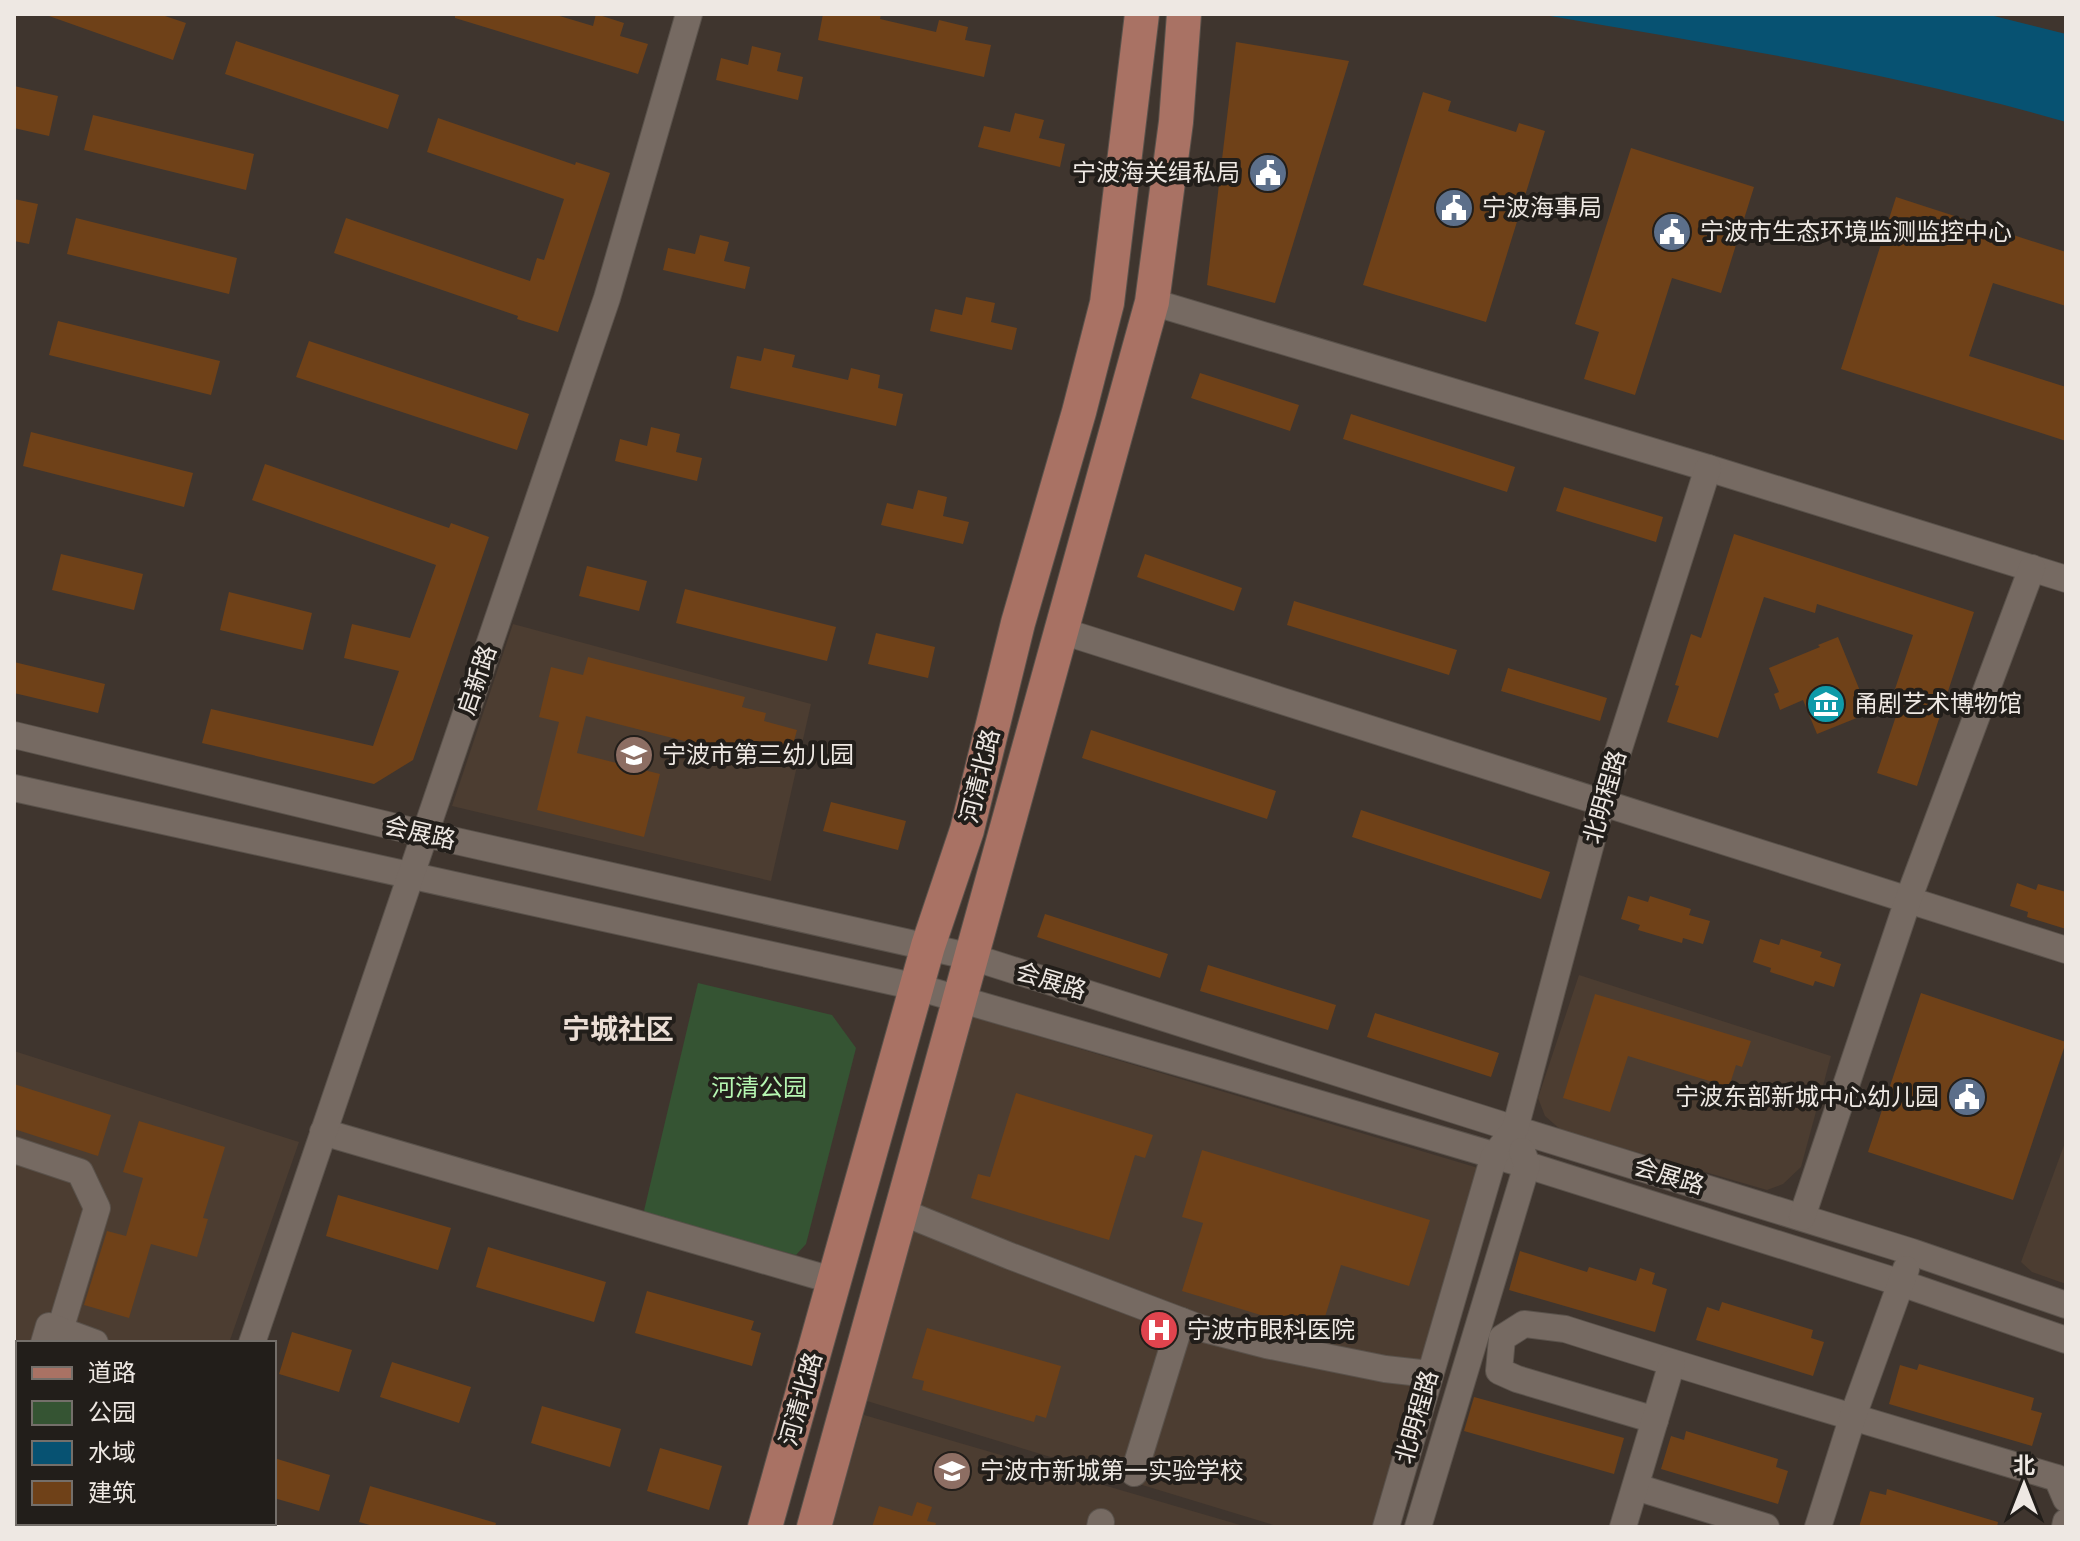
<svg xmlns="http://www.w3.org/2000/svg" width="2080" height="1541" viewBox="0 0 2080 1541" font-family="Roboto,'Noto Sans SC',sans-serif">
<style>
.built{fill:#4c3d31}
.green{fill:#355433}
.water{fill:#075272}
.building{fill:#6f4118}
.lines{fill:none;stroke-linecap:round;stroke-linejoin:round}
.minor-casing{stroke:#5a524b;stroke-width:28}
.major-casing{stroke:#5a524b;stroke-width:36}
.minor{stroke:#766a62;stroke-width:26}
.major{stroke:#a97264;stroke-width:34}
.labels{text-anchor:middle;stroke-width:8;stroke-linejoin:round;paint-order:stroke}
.poi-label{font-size:24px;fill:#eee8e3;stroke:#221e1a;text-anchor:start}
.street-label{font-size:24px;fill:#eee8e3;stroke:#221e1a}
.park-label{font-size:24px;fill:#b6f7b2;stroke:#221e1a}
.quarter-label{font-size:28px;font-weight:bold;fill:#ebded5;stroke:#221e1a}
</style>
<rect width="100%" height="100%" fill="#3f352e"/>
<g class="built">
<path d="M513 624 811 704 771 881 452 806Z"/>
<path d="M1579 975 1831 1056 1801 1167 1783 1184 1767 1190 1561 1130 1545 1116 1538 1098Z"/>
<path d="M973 1017 1485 1170 1373 1527H1280L867 1401 901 1258Z"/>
<path d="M14 1051 299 1142 229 1343H18V1523H167L166 1527H14Z"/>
<path d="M2066 1140V1284L2032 1272 2021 1262Z"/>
<path d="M864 1415 1247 1527H832Z"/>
</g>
<path class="green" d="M698 983 832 1015 856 1048 806 1244 796 1255 643 1215Z"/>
<path class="water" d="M1539 14H1986L2066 34V122C1894 72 1715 45 1539 14Z"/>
<g class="building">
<path d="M49 14H159L186 23 173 60 49 16Z"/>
<path d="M455 14H553L593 26 596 14 624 23 620 36 648 44 638 74 455 18Z"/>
<path d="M823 14H881L880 19 936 32 939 20 968 27 965 40 991 45 984 77 818 40Z"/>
<path d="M236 41 399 95 388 129 225 74Z"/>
<path d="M1236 42 1349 61 1275 303 1207 285Z"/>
<path d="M752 46 781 53 777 71 803 77 798 100 716 80 721 58 748 65Z"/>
<path d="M14 86 58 96 49 136 14 128Z"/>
<path d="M1423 92 1451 101 1448 111 1516 132 1519 123 1545 131 1486 322 1363 285Z"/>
<path d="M1015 113 1044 120 1039 138 1065 144 1060 167 978 147 984 126 1010 132Z"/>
<path d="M93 115 254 154 246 190 84 150Z"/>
<path d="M438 118 575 165 576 162 610 173 558 332 517 319 518 316 334 253 346 218 530 281 537 258 544 260 564 199 427 152Z"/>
<path d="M1631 148 1754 187 1721 293 1672 278 1635 395 1584 379 1599 332 1575 324Z"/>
<path d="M1896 197 2066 252V306L1993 283 1969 356 2066 387V441L1841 369Z"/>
<path d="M14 199 38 204 29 244 14 241Z"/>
<path d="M76 218 237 258 229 294 67 254Z"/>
<path d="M700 235 729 242 724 261 750 267 745 289 663 270 668 248 695 254Z"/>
<path d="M966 297 995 303 991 322 1017 328 1012 350 930 331 935 309 962 315Z"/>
<path d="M58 321 220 361 211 395 49 355Z"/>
<path d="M309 341 529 414 517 450 296 377Z"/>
<path d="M764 348 795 355 792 367 848 380 851 368 880 375 878 388 903 394 896 426 730 388 737 356 761 361Z"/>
<path d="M1200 373 1299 405 1290 431 1191 398Z"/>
<path d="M1351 414 1515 467 1507 492 1343 439Z"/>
<path d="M651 427 680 434 676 452 702 458 697 481 615 461 620 439 647 446Z"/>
<path d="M31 432 193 473 184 507 23 466Z"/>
<path d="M265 464 449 528 451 523 489 537 413 760 374 784 202 743 211 709 373 746 399 671 344 658 352 624 410 638 436 565 252 500Z"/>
<path d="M1564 487 1663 517 1656 542 1556 511Z"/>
<path d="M918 490 947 497 943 516 969 522 963 544 881 525 887 503 913 509Z"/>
<path d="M1734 534 1974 612 1917 786 1877 773 1904 692 1895 689 1913 635 1817 604 1815 613 1764 597 1718 738 1667 722 1679 686 1675 685 1691 634 1701 638Z"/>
<path d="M61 554 143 574 134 610 52 590Z"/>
<path d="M1145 554 1242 588 1234 611 1137 577Z"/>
<path d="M587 566 647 581 639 611 579 596Z"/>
<path d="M685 589 836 627 827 661 676 623Z"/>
<path d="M229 592 312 613 303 650 220 630Z"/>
<path d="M1294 601 1457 650 1449 675 1287 625Z"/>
<path d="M876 633 935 647 928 678 868 664Z"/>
<path d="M1838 637 1869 713 1817 734 1803 700 1780 710 1774 694 1779 692 1769 668 1820 647 1818 645Z"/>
<path d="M588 657 745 697 742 707 766 713 764 721 797 730 787 767 586 716 577 753 660 774 644 837 537 810 559 722 539 717 551 667 583 675Z"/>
<path d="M14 662 105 684 98 713 14 693Z"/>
<path d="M1508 668 1607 698 1600 721 1501 691Z"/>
<path d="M1091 730 1276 791 1267 819 1082 758Z"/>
<path d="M831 802 906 821 898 850 823 831Z"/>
<path d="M1361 810 1550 872 1541 899 1352 837Z"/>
<path d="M2017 883 2036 890 2038 884 2066 892V929L2027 917 2028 912 2010 906Z"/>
<path d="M1628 896 1648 902 1650 896 1691 909 1689 915 1710 921 1703 944 1683 938 1682 943 1638 930 1640 925 1621 919Z"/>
<path d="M1045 914 1168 954 1160 978 1037 937Z"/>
<path d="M1760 939 1779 945 1781 939 1822 952 1820 957 1841 964 1834 987 1815 981 1813 986 1770 972 1771 968 1753 962Z"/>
<path d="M1208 965 1336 1005 1328 1030 1200 991Z"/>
<path d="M1921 993 2066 1042 2013 1200 1868 1152Z"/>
<path d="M1595 994 1751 1041 1742 1067 1736 1065 1729 1087 1628 1056 1610 1112 1563 1098Z"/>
<path d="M1375 1013 1499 1053 1491 1077 1367 1037Z"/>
<path d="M14 1084 111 1115 98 1156 14 1129Z"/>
<path d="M1016 1093 1153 1135 1145 1158 1135 1155 1109 1240 971 1198 978 1174 990 1177Z"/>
<path d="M139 1121 225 1147 203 1218 208 1219 197 1257 151 1244 129 1318 84 1305 107 1231 126 1236 143 1178 123 1172Z"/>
<path d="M1202 1150 1430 1220 1409 1286 1341 1265 1320 1333 1182 1291 1203 1223 1182 1217Z"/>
<path d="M338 1195 451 1228 438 1270 326 1236Z"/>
<path d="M488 1247 606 1282 594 1322 476 1287Z"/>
<path d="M1520 1251 1587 1272 1589 1267 1636 1281 1640 1268 1655 1273 1652 1284 1667 1289 1655 1332 1509 1290Z"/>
<path d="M647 1291 754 1321 751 1330 761 1333 752 1366 635 1333Z"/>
<path d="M1722 1302 1813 1330 1811 1338 1824 1342 1813 1376 1696 1340 1707 1307 1719 1311Z"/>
<path d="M927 1328 1061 1366 1046 1418 1036 1415 1034 1422 922 1390 924 1381 912 1378Z"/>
<path d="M292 1332 352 1350 339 1392 279 1374Z"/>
<path d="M392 1362 471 1387 459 1423 380 1397Z"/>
<path d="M1919 1364 2034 1398 2031 1410 2042 1413 2032 1446 1889 1404 1900 1365 1917 1370Z"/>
<path d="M1474 1397 1624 1438 1614 1474 1464 1431Z"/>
<path d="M542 1406 621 1429 610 1467 531 1443Z"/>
<path d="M1686 1431 1778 1459 1776 1467 1788 1471 1778 1504 1661 1469 1671 1436 1684 1440Z"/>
<path d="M660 1448 722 1466 709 1510 647 1491Z"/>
<path d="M274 1458 330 1475 319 1511 274 1498Z"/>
<path d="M370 1486 496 1523 495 1527H377L359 1522Z"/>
<path d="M1887 1489 1998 1522 1997 1527H1859L1870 1491 1886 1495Z"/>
<path d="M917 1502 932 1507 927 1521 936 1523 935 1527H872L879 1506 912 1516Z"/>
</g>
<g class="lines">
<defs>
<g id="minor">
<path d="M1152 302 1708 468 2066 579"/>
<path d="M1062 631 2066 950"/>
<path d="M14 735 425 834 972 957 1515 1129 1912 1252 2066 1305"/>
<path d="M14 788 917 987 1212 1072 1527 1165 1901 1283 2066 1340"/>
<path d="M323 1132 835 1281"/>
<path d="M14 1150 80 1172 97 1208 60 1330"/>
<path d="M902 1212 1010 1256 1200 1328 1266 1345 1385 1369 1430 1374"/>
<path d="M1802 1217 1908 900 2032 568"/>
<path d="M44 1343 49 1326 95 1343"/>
<path d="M252 1343 607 298 689 14"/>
<path d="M14 1414 18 1413"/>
<path d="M1655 1420 1517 1379 1499 1371 1502 1338 1524 1324 1565 1329C1728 1381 1893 1429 2057 1478L2066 1499"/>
<path d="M1134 1473 1181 1321"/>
<path d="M1636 1487 1766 1527"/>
<path d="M189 1527 191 1523"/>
<path d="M1100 1527 1101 1522"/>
<path d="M1386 1527 1494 1156 1515 1129 1602 802 1708 468"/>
<path d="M1418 1527 1527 1165 1522 1151"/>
<path d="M1623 1527 1672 1363"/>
<path d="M1818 1527 1853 1416 1906 1269"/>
<path d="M2065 1527 2066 1522"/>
</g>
<g id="major">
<path d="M765 1527 928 946 967 830 1018 623 1079 412 1107 303 1142 14"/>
<path d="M814 1527 1152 302 1176 122 1184 14"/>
</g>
</defs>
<use href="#minor" class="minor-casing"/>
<use href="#major" class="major-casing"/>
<use href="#minor" class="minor"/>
<use href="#major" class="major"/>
</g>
<defs>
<symbol id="civic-disc" viewBox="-11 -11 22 22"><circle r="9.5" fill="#5c6f8a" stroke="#221e1a"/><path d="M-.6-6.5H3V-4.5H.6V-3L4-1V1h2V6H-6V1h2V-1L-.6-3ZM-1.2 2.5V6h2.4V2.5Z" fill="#fff"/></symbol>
<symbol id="museum-disc" viewBox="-11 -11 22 22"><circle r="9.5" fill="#0f9aa8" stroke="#221e1a"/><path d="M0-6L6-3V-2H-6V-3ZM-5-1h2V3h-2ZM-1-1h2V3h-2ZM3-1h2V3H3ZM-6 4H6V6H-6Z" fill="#fff"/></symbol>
<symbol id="school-disc" viewBox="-11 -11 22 22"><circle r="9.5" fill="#8d6e63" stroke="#221e1a"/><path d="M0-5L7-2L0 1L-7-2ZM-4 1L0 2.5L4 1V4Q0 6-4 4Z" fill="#fff"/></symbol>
<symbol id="hospital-disc" viewBox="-11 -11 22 22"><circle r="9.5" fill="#e0444e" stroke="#221e1a"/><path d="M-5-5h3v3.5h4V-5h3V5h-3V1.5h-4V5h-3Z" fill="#fff"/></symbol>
</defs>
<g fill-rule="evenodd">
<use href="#civic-disc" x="1246" y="151" width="44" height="44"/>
<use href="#civic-disc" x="1432" y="186" width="44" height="44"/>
<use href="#civic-disc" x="1650" y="210" width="44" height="44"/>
<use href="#museum-disc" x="1804" y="682" width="44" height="44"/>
<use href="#school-disc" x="612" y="733" width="44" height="44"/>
<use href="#civic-disc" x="1945" y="1075" width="44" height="44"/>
<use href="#hospital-disc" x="1137" y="1308" width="44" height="44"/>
<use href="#school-disc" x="930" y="1449" width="44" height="44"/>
</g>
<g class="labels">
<g class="poi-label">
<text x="1240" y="181" text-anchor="end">宁波海关缉私局</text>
<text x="1482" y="216">宁波海事局</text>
<text x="1700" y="240">宁波市生态环境监测监控中心</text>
<text x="1854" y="712">甬剧艺术博物馆</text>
<text x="662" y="763">宁波市第三幼儿园</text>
<text x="1939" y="1105" text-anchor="end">宁波东部新城中心幼儿园</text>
<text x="1187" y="1338">宁波市眼科医院</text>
<text x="980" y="1479">宁波市新城第一实验学校</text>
</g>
<g class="street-label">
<text transform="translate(477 680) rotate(-71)" y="8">启新路</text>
<text transform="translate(980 776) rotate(-76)" y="8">河清北路</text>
<text transform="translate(1605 797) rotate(-74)" y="8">北明程路</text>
<text transform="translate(420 833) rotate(13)" y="8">会展路</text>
<text transform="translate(1051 981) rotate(17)" y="8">会展路</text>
<text transform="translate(1669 1176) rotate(17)" y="8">会展路</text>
<text transform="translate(801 1399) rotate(-74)" y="8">河清北路</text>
<text transform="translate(1417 1417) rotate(-74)" y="8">北明程路</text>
</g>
<g class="park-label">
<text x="759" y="1096">河清公园</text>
</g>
<g class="quarter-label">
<text x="618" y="1039">宁城社区</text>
</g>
</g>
<rect width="2080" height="1541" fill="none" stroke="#eee8e3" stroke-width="32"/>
<rect x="16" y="1341" width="260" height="184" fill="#221e1a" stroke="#746f6a" stroke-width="2"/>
<rect x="32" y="1367" width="40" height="12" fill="#a97264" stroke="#746f6a" stroke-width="2"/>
<text x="88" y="1381" font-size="24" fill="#eee8e3">道路</text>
<rect x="32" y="1401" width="40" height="24" fill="#355433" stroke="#746f6a" stroke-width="2"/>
<text x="88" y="1421" font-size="24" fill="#eee8e3">公园</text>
<rect x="32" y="1441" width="40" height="24" fill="#075272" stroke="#746f6a" stroke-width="2"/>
<text x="88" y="1461" font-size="24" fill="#eee8e3">水域</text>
<rect x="32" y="1481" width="40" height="24" fill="#6f4118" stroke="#746f6a" stroke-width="2"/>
<text x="88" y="1501" font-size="24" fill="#eee8e3">建筑</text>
<g transform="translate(2024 1485)" stroke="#221e1a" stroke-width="6" paint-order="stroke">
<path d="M0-6L14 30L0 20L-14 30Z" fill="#eee8e3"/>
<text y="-12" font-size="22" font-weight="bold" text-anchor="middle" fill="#eee8e3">北</text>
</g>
</svg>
